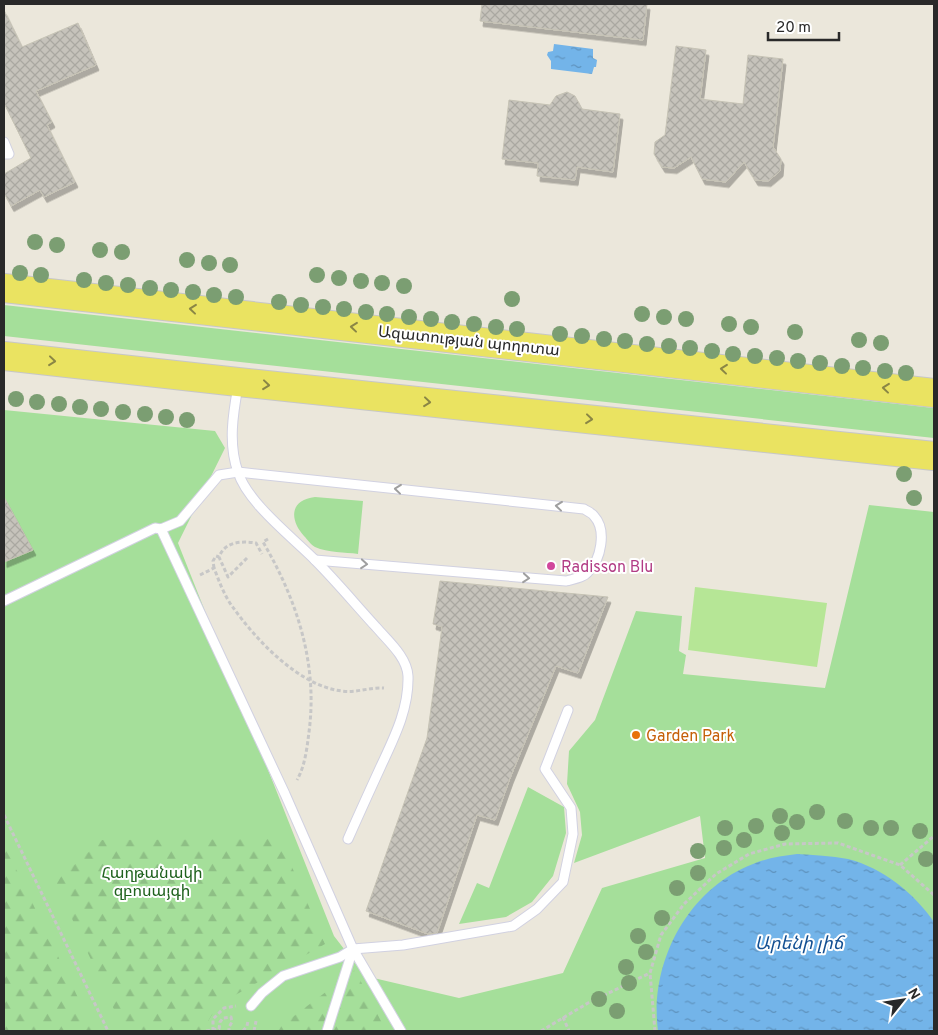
<svg xmlns="http://www.w3.org/2000/svg" width="938" height="1035" viewBox="0 0 938 1035" font-family="Overpass,'Noto Sans Armenian',sans-serif">
<style>
.green{fill:#a5df9a}
.forest{fill:url(#forest-firs)}
.pitch{fill:#b6e696}
.water{fill:url(#water-ripples)}
.building{fill:url(#building-cross-hatch);stroke:#c6c3b5;filter:url(#shadow)}
.lines{fill:none;stroke-linecap:round;stroke-linejoin:round}
.lane-casing{stroke:#d1d1e1;stroke-width:11}
.primary-casing{stroke:#c7c7c7;stroke-width:30}
.path{stroke:#c7c7c7;stroke-width:3;stroke-dasharray:4 2.5;stroke-linecap:butt}
.lane{stroke:#fff;stroke-width:9}
.primary{stroke:#eae361;stroke-width:28}
.tree{fill:#7b9e72}
.oneway{stroke:#8a8645}
.oneway2{stroke:#9f9f9f}
.hotel-dot{fill:#d1479c;stroke:#fff;stroke-width:2}
.food-dot{fill:#e8710a;stroke:#fff;stroke-width:2}
.labels{text-anchor:middle;stroke-width:4;stroke-linejoin:round;paint-order:stroke}
.street-label{font-size:16px;fill:#292929;stroke:#fff}
.hotel-label{font-size:16px;fill:#b23c85;stroke:#fff;text-anchor:start}
.food-label{font-size:16px;fill:#c56008;stroke:#fff;text-anchor:start}
.park-label{font-size:16px;fill:#1f621d;stroke:#fff}
.water-label{font-size:18px;font-style:italic;fill:#135093;stroke:#fff}
</style>
<defs>
<pattern id="forest-firs" width="22" height="20" patternUnits="userSpaceOnUse" patternTransform="scale(1.25)"><rect width="22" height="20" fill="#a5df9a"/><path d="M5 1l3.5 6h-7zM16 11l3.5 6h-7z" fill="#8ebf85"/></pattern>
<pattern id="water-ripples" width="26" height="14" patternUnits="userSpaceOnUse" patternTransform="scale(1.25)"><rect width="26" height="14" fill="#73b4e9"/><path d="M2 4q2-2 4 0t4 0M15 11q2-2 4 0t4 0" fill="none" stroke="#5e92bd"/></pattern>
<pattern id="building-cross-hatch" width="8" height="8" patternUnits="userSpaceOnUse" patternTransform="scale(1.25)"><rect width="8" height="8" fill="#c6c3bb"/><path d="M0 0l8 8M0 8l8-8" fill="none" stroke="#aaa8a1"/></pattern>
<filter id="shadow"><feDropShadow dx="3" dy="5.5" stdDeviation="0" flood-color="#0004"/></filter>
</defs>
<rect width="100%" height="100%" fill="#ebe7db"/>
<g class="green">
<path d="M4 305 934 408V438L4 336Z"/>
<path d="M4 410 215 431 225 448 178 543 334 936 365 976 459 998 563 973 602 888 705 858 700 816 574 863 582 835 580 812 567 784 569 751 595 720 636 611 682 616 679 651 686 655 683 674 825 688 869 505 934 512V1031H4Z"/>
<path d="M315 497 363 501 358 554C345 552 328 553 315 547 311 545 308 540 304 536 289 519 290 500 315 497Z"/>
<path d="M528 787 564 807 566 833 553 876 532 902 506 917 459 924 477 883 489 888Z"/>
</g>
<g class="forest">
<path d="M280 839 325 944 218 1005 207 1023 212 1031H124L55 882 102 840Z"/>
<path d="M4 844 94 1031H4Z"/>
<path d="M355 970 386 1031H274Z"/>
</g>
<path class="pitch" d="M695 587 827 603 817 667 688 650Z"/>
<g class="water">
<path d="M554 44 593 49V58L597 60 596 67H594L592 74 551 69V61L547 55 548 52 553 51Z"/>
<path d="M797 854C814 855 831 856 848 859 883 868 914 893 934 922V1031H658C649 964 687 889 753 864 767 858 782 856 797 854Z"/>
</g>
<g class="building">
<path d="M482 4H647L643 40 480 21Z"/>
<path d="M4 10 22 47 78 23 96 65 36 91 52 122 47 125 75 182 44 197 40 190 11 206 4 193V174L31 158 4 103Z"/>
<path d="M676 46 706 50 700 99 743 104 748 55 783 59 773 147 781 159 780 171 768 181 755 180 744 162 726 182 702 179 691 157 674 168 662 167 654 154 655 142 665 135Z"/>
<path d="M567 92 575 96 582 109 620 114 613 172 577 167 575 180 537 176 538 163 502 159 509 100 550 105 556 96Z"/>
<path d="M4 497 33 550 4 562Z"/>
<path d="M440 581 608 597 578 673 556 666 510 778 495 820 477 815 437 933 428 934 366 911 427 738 442 627 433 624Z"/>
</g>
<g class="lines">
<defs>
<g id="lane">
<path d="M4 142 9 154H4"/>
<path d="M238 386C233 414 228 444 238 472 247 502 292 537 315 560 336 581 355 604 376 627 388 641 407 657 408 676 409 709 394 738 381 766 370 790 359 814 348 839"/>
<path d="M161 529 285 794 353 949 401 1031"/>
<path d="M4 601 155 528 161 529 180 521 219 475 238 472 584 509C587 511 592 513 594 516 607 530 601 560 588 572 583 578 573 579 566 581L315 560"/>
<path d="M251 1006 262 993 283 976 340 957 353 949 403 945 513 926 537 909 563 882 573 834 571 808 545 769 568 710"/>
<path d="M327 1031 353 949"/>
</g>
<g id="primary">
<path d="M4 288 934 393"/>
<path d="M4 356 238 382 934 456"/>
</g>
</defs>
<use href="#lane" class="lane-casing"/>
<use href="#primary" class="primary-casing"/>
<g class="path">
<path d="M268 539 263 542C297 600 318 664 309 732 307 748 305 766 297 780"/>
<path d="M247 558 228 577 219 557C225 541 242 541 256 543L262 554"/>
<path d="M214 568 213 561 216 556 219 557"/>
<path d="M200 575 214 568C219 581 224 595 232 606 256 640 299 686 342 691 357 693 370 687 384 688"/>
<path d="M4 815 108 1031"/>
<path d="M900 865 934 836"/>
<path d="M563 1017 569 1031"/>
<path d="M206 1031 219 1029 220 1022 223 1018 231 1017 232 1022 229 1027V1031"/>
<path d="M213 1031V1019L224 1008 236 1006"/>
<path d="M243 1031 247 1026 248 1021"/>
<path d="M254 1031 256 1021"/>
<path d="M541 1031 588 1003 650 973"/>
<path d="M655 1031 650 973 661 935 684 904 716 874 749 854 785 844 838 843 900 865 934 895"/>
</g>
<use href="#lane" class="lane"/>
<use href="#primary" class="primary"/>
</g>
<g class="tree">
<circle cx="35" cy="242" r="8"/>
<circle cx="57" cy="245" r="8"/>
<circle cx="100" cy="250" r="8"/>
<circle cx="122" cy="252" r="8"/>
<circle cx="187" cy="260" r="8"/>
<circle cx="209" cy="263" r="8"/>
<circle cx="230" cy="265" r="8"/>
<circle cx="20" cy="273" r="8"/>
<circle cx="41" cy="275" r="8"/>
<circle cx="317" cy="275" r="8"/>
<circle cx="339" cy="278" r="8"/>
<circle cx="84" cy="280" r="8"/>
<circle cx="361" cy="281" r="8"/>
<circle cx="106" cy="283" r="8"/>
<circle cx="382" cy="283" r="8"/>
<circle cx="128" cy="285" r="8"/>
<circle cx="404" cy="286" r="8"/>
<circle cx="150" cy="288" r="8"/>
<circle cx="171" cy="290" r="8"/>
<circle cx="193" cy="292" r="8"/>
<circle cx="214" cy="295" r="8"/>
<circle cx="236" cy="297" r="8"/>
<circle cx="512" cy="299" r="8"/>
<circle cx="279" cy="302" r="8"/>
<circle cx="301" cy="305" r="8"/>
<circle cx="323" cy="307" r="8"/>
<circle cx="344" cy="309" r="8"/>
<circle cx="366" cy="312" r="8"/>
<circle cx="387" cy="314" r="8"/>
<circle cx="642" cy="314" r="8"/>
<circle cx="409" cy="317" r="8"/>
<circle cx="664" cy="317" r="8"/>
<circle cx="431" cy="319" r="8"/>
<circle cx="686" cy="319" r="8"/>
<circle cx="452" cy="322" r="8"/>
<circle cx="474" cy="324" r="8"/>
<circle cx="729" cy="324" r="8"/>
<circle cx="496" cy="327" r="8"/>
<circle cx="751" cy="327" r="8"/>
<circle cx="517" cy="329" r="8"/>
<circle cx="795" cy="332" r="8"/>
<circle cx="560" cy="334" r="8"/>
<circle cx="582" cy="336" r="8"/>
<circle cx="604" cy="339" r="8"/>
<circle cx="859" cy="340" r="8"/>
<circle cx="625" cy="341" r="8"/>
<circle cx="881" cy="343" r="8"/>
<circle cx="647" cy="344" r="8"/>
<circle cx="669" cy="346" r="8"/>
<circle cx="690" cy="348" r="8"/>
<circle cx="712" cy="351" r="8"/>
<circle cx="733" cy="354" r="8"/>
<circle cx="755" cy="356" r="8"/>
<circle cx="777" cy="358" r="8"/>
<circle cx="798" cy="361" r="8"/>
<circle cx="820" cy="363" r="8"/>
<circle cx="842" cy="366" r="8"/>
<circle cx="863" cy="368" r="8"/>
<circle cx="885" cy="371" r="8"/>
<circle cx="906" cy="373" r="8"/>
<circle cx="16" cy="399" r="8"/>
<circle cx="37" cy="402" r="8"/>
<circle cx="59" cy="404" r="8"/>
<circle cx="80" cy="407" r="8"/>
<circle cx="101" cy="409" r="8"/>
<circle cx="123" cy="412" r="8"/>
<circle cx="145" cy="414" r="8"/>
<circle cx="166" cy="417" r="8"/>
<circle cx="187" cy="420" r="8"/>
<circle cx="904" cy="474" r="8"/>
<circle cx="914" cy="498" r="8"/>
<circle cx="817" cy="812" r="8"/>
<circle cx="780" cy="816" r="8"/>
<circle cx="845" cy="821" r="8"/>
<circle cx="797" cy="822" r="8"/>
<circle cx="756" cy="826" r="8"/>
<circle cx="725" cy="828" r="8"/>
<circle cx="871" cy="828" r="8"/>
<circle cx="891" cy="828" r="8"/>
<circle cx="920" cy="831" r="8"/>
<circle cx="782" cy="833" r="8"/>
<circle cx="744" cy="840" r="8"/>
<circle cx="724" cy="848" r="8"/>
<circle cx="698" cy="851" r="8"/>
<circle cx="926" cy="859" r="8"/>
<circle cx="698" cy="873" r="8"/>
<circle cx="677" cy="888" r="8"/>
<circle cx="662" cy="918" r="8"/>
<circle cx="638" cy="936" r="8"/>
<circle cx="646" cy="952" r="8"/>
<circle cx="626" cy="967" r="8"/>
<circle cx="629" cy="983" r="8"/>
<circle cx="599" cy="999" r="8"/>
<circle cx="617" cy="1011" r="8"/>
</g>
<defs><path id="oneway-chevron" d="M-2-3.5L2.5 0L-2 3.5" fill="none" stroke-width="1.6" stroke-linecap="round" stroke-linejoin="round" transform="scale(1.25)"/></defs>
<g class="oneway">
<use href="#oneway-chevron" transform="translate(193 309) rotate(-174)"/>
<use href="#oneway-chevron" transform="translate(354 327) rotate(-174)"/>
<use href="#oneway-chevron" transform="translate(52 361) rotate(6)"/>
<use href="#oneway-chevron" transform="translate(724 369) rotate(-174)"/>
<use href="#oneway-chevron" transform="translate(266 385) rotate(6)"/>
<use href="#oneway-chevron" transform="translate(886 388) rotate(-174)"/>
<use href="#oneway-chevron" transform="translate(427 402) rotate(6)"/>
<use href="#oneway-chevron" transform="translate(589 419) rotate(6)"/>
</g>
<g class="oneway2">
<use href="#oneway-chevron" transform="translate(398 489) rotate(-174)"/>
<use href="#oneway-chevron" transform="translate(559 506) rotate(-174)"/>
<use href="#oneway-chevron" transform="translate(364 564) rotate(5)"/>
<use href="#oneway-chevron" transform="translate(526 578) rotate(5)"/>
</g>
<circle class="hotel-dot" cx="551" cy="566" r="5"/>
<circle class="food-dot" cx="636" cy="735" r="5"/>
<g class="labels">
<g class="street-label">
<text transform="translate(469 340) rotate(6)" y="6">Ազատության պողոտա</text>
</g>
<g class="hotel-label">
<text x="561" y="572">Radisson Blu</text>
</g>
<g class="food-label">
<text x="646" y="741">Garden Park</text>
</g>
<g class="park-label">
<text x="152" y="878">Հաղթանակի<tspan x="152" dy="18">զբոսայգի</tspan></text>
</g>
<g class="water-label">
<text x="799" y="949">Արենի լիճ</text>
</g>
</g>
<rect width="938" height="1035" fill="none" stroke="#292929" stroke-width="10"/>
<g transform="translate(903 1000) rotate(60)" stroke="#ffffff" stroke-width="4" paint-order="stroke">
<path d="M0-4L9 19L0 12L-9 19Z" fill="#292929"/>
<text y="-8" font-size="14" font-weight="bold" text-anchor="middle" fill="#292929">N</text>
</g>
<path d="M768 32v8h71v-8" fill="none" stroke="#292929" stroke-width="2.5"/>
<text x="776" y="32" font-size="15" fill="#292929" stroke="#ffffff" stroke-width="4" paint-order="stroke">20 m</text>
</svg>
